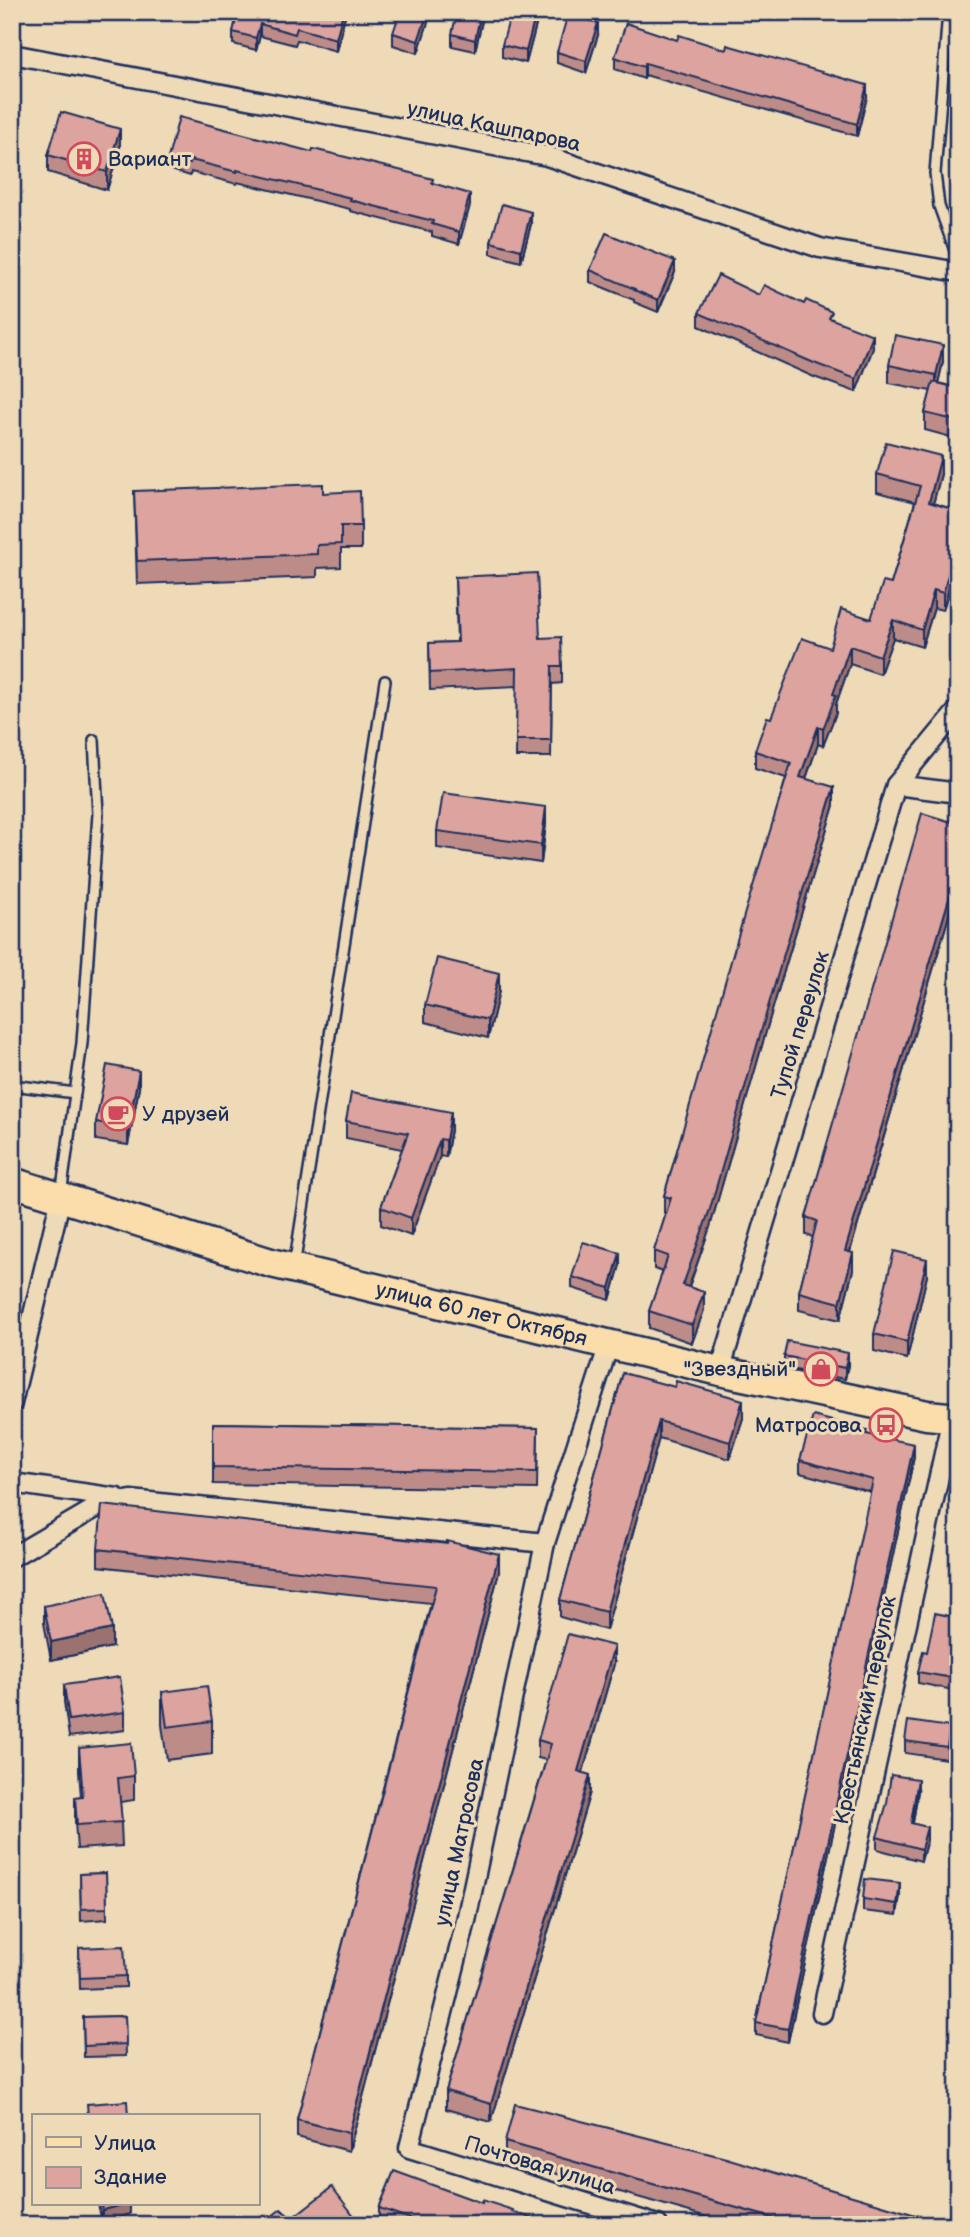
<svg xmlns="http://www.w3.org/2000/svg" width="970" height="2237" viewBox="0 0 970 2237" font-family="'Balsamiq Sans',sans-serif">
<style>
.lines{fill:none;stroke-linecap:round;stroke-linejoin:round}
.lane-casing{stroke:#1b2f5e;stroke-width:14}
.street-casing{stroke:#1b2f5e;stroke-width:23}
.primary-casing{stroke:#1b2f5e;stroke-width:33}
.lane{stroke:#efdab8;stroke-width:9}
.street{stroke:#efdab8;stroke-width:18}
.primary{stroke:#faddab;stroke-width:28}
.wall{fill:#be8c88;stroke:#1b2f5e;stroke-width:2}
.shaded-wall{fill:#9b726f;stroke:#1b2f5e;stroke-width:2}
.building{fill:#dda39e;stroke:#1b2f5e;stroke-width:2}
.labels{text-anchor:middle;stroke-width:6;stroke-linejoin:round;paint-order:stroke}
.street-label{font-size:21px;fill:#1b2f5e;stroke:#efdab8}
.poi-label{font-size:21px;fill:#1b2f5e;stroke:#efdab8;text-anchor:start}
</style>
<rect width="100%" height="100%" fill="#efdab8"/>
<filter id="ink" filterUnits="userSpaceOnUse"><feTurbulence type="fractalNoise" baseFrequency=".0143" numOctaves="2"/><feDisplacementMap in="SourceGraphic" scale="14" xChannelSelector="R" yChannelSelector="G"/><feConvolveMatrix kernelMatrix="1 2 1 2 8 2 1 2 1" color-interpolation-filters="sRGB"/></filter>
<g filter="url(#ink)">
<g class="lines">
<defs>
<g id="lane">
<path d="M948 12 935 173 939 206 958 259"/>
<path d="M12 1085 75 1093"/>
<path d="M61 1195 82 1043 98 814 94 740"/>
<path d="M294 1267 385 681"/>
</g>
<g id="street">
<path d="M12 54 547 156 820 248 958 272"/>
<path d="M896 785 958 793"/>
<path d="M609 1344 545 1543 466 1921 409 2148 658 2225"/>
<path d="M720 1371 896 785 958 710"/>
<path d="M12 1403 61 1197"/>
<path d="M12 1483 117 1498"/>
<path d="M12 1557 99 1506 131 1500 545 1543"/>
<path d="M822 2013 952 1417"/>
</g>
<g id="primary">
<path id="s1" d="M12 1182 271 1263 720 1371 927 1415 958 1418"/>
</g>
</defs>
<use href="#lane" class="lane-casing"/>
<use href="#street" class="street-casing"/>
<use href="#primary" class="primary-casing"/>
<use href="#lane" class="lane"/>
<use href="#street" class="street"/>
<use href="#primary" class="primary"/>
</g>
<g class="wall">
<path d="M238 12H346L336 51 297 40 295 45 260 36 256 50 233 44V32Z"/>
<path d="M429 12V19L418 53 393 45V33Z"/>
<path d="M483 12V17L475 51 452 46V34Z"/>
<path d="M536 25 526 63 502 57V45Z"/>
<path d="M598 35 586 73 557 63V52Z"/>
<path d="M677 40 867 97 857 136 645 75 644 79 615 69V57Z"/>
<path d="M120 147 107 190 48 172V155Z"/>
<path d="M168 158 433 183 470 205 459 244 432 236V232L350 211V209L237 182V184L191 172 190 176 168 169Z"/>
<path d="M531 224 521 262 491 254V242Z"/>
<path d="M590 270 675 272 658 312 634 302V300L590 282Z"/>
<path d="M759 295 832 319 873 348 856 392 814 377 699 326V313Z"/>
<path d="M943 362 938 383 958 388V439L925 430V413L931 391 889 383V365Z"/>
<path d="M877 474H941L933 503 958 511V557L943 610 934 608 922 647 893 638 880 674 850 664 836 704V713L823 746 818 744 806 779 834 805 771 1014 710 1227 689 1287 704 1310 692 1343 649 1328V1311L663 1272 654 1269V1251L666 1214 664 1213V1196L786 778 755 768V751L771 718 830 648 871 619 891 584 915 502 877 492Z"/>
<path d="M134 491 323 493 361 526V549H341V567L317 568V577L137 584Z"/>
<path d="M455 577 540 638 562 666V683L552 684 551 757H516L517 686 430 690 429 643 457 642Z"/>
<path d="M546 824 541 863 437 848V831Z"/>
<path d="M958 824V885L850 1252 853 1270 840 1320 799 1310V1292L813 1237 806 1235V1217Z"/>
<path d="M499 991 488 1038 425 1022V1005Z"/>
<path d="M139 1088 128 1145 96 1140V1122Z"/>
<path d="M346 1121 451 1130 446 1157 440 1156 411 1236 381 1225V1207L402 1149 346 1138Z"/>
<path d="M620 1265 610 1300 572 1288V1277Z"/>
<path d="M927 1276 907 1359 874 1351V1334Z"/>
<path d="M784 1356 848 1365 845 1379 784 1368Z"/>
<path d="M623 1373 743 1418 730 1459 659 1438 606 1630 560 1617V1600Z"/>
<path d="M213 1423 538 1428 537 1489 213 1484Z"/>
<path d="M867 1434 914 1457 788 2042 756 2035V2023L871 1492 800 1473V1460Z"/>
<path d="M98 1549 499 1572 349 2151 297 2137V2120L431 1603 98 1566Z"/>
<path d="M44 1606 112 1647 51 1660 44 1623Z"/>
<path d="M958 1618V1691L918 1683V1672L927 1652Z"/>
<path d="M614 1664 583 1772 590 1792 491 2122 446 2109V2091L546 1760 538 1758V1740Z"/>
<path d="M64 1685 125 1712V1730L69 1737 64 1702Z"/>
<path d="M162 1692 212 1721V1754L167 1760 162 1725Z"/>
<path d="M950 1739 947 1759 905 1753V1741Z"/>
<path d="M79 1748 134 1776V1800L120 1802 122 1846 77 1849 75 1822V1798L81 1797 79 1772Z"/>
<path d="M918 1791 913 1823 927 1839 921 1861 877 1849V1837Z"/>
<path d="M106 1873 107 1919 81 1921 80 1874Z"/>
<path d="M900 1895 897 1915 863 1911V1899Z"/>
<path d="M79 1948 126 1976V1987L80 1989Z"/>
<path d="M125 2016 126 2056 84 2057 83 2017Z"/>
<path d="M505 2142 949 2225H735L505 2159Z"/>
<path d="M482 2203 554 2225H393L379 2220V2208Z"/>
<path d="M98 2204H130V2214L102 2222Z"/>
</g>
<g class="shaded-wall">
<path d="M343 12H346L336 51V39Z"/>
<path d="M428 12H429V19L418 53V41Z"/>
<path d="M481 12H483V17L475 51V40Z"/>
<path d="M536 13V25L526 63V51Z"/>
<path d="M598 23V35L586 73V61Z"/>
<path d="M260 24V36L256 50V38Z"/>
<path d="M645 63V75L644 79V67Z"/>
<path d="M867 85V97L857 136V124Z"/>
<path d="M120 129V147L107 190V172Z"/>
<path d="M470 194V205L459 244V232Z"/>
<path d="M531 212V224L521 262V250Z"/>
<path d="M675 261V272L658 312V300Z"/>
<path d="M873 335V348L856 392V379Z"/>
<path d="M943 345V362L936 392V375Z"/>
<path d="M941 456V474L929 520V502Z"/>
<path d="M958 539V557L943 610V593Z"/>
<path d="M934 590V608L922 647V630Z"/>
<path d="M893 620V638L880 674V656Z"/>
<path d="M850 646V664L836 704V713L823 746V729L833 694Z"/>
<path d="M818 727V744L800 795V777Z"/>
<path d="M834 787V805L771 1014 710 1227 683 1303V1285Z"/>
<path d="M546 807V824L541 863V845Z"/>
<path d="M958 868V885L845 1268V1251Z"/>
<path d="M499 973V991L488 1038V1020Z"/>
<path d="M139 1071V1088L128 1145V1128Z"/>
<path d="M451 1112V1130L446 1157V1140Z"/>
<path d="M440 1139V1156L411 1236V1218Z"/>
<path d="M620 1253V1265L610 1300V1288Z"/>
<path d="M853 1253V1270L840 1320V1303Z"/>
<path d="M927 1259V1276L907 1359V1342Z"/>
<path d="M704 1292V1310L692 1343V1325Z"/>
<path d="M848 1353V1365L845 1379V1368Z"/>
<path d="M743 1400V1418L730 1459V1442Z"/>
<path d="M659 1421V1438L606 1630V1612Z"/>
<path d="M914 1444V1457L788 2042V2029Z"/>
<path d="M499 1554V1572L349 2151V2133Z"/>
<path d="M112 1629V1647L51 1660V1642Z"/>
<path d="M614 1646V1664L578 1789V1771Z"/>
<path d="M950 1727V1739L947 1759V1747Z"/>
<path d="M590 1775V1792L491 2122V2104Z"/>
<path d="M918 1779V1791L911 1834V1823Z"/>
<path d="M927 1827V1839L921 1861V1849Z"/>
<path d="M900 1883V1895L897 1915V1904Z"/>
<path d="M126 2204H130V2214L102 2222V2210Z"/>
</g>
<g class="building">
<path d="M238 12H343L336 39 297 28 295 34 260 24 256 38 233 32Z"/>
<path d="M400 12H428L418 41 393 33Z"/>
<path d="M457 12H481L475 40 452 34Z"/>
<path d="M511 12 536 13 526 51 502 45Z"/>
<path d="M568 14 598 23 586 61 557 52Z"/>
<path d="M626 23 677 40 679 35 726 50 727 45 867 85 857 124 645 63 644 67 615 57Z"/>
<path d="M61 112 120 129 107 172 48 155Z"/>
<path d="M179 117 312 152 313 149 403 171 433 179 432 183 470 194 459 232 432 224 433 221 350 200 351 198 237 170V172L191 160 190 164 168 158Z"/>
<path d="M502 204 531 212 521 250 491 242Z"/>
<path d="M606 233 675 261 658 300 634 290 635 289 590 270Z"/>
<path d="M718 275 759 295 764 285 804 304 806 300 832 312 829 318 873 335 856 379 814 363 699 313Z"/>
<path d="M895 335 943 345 936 375 889 365Z"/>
<path d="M933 382 958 388V421L925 413Z"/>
<path d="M886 442 941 456 929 502 958 511V539L943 593 934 590 922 630 893 620 880 656 850 646 833 694 836 695 823 729 818 727 800 777 834 787 771 997 710 1209 683 1285 704 1292 692 1325 649 1311 668 1256 654 1251 671 1198 664 1196 745 912 791 763 755 751 767 717 771 718 802 638 830 648 841 609 871 619 883 582 891 584 920 486 877 474Z"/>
<path d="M323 484V493L360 491 361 526H341V544L317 545V554L137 561 134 491Z"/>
<path d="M537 573 540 638 561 637 562 666H552L551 740H516L517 668 430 673 429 643 458 642 455 577Z"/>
<path d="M443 793 546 807 541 845 437 831Z"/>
<path d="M922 813 958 824V868L845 1251 853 1253 840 1303 799 1292 817 1221 806 1217Z"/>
<path d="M437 958 499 973 488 1020 425 1005Z"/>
<path d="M107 1065 139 1071 128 1128 96 1122Z"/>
<path d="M351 1093 451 1112 446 1140 440 1139 411 1218 381 1207 408 1133 346 1121Z"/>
<path d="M583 1242 620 1253 610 1288 572 1277Z"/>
<path d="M894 1251 927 1259 907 1342 874 1334Z"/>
<path d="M787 1341 848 1353 845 1368 784 1356Z"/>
<path d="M623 1373 675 1387 676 1381 743 1400 730 1442 659 1421 606 1612 560 1600Z"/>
<path d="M813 1416 867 1430 866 1434 914 1444 788 2029 756 2023 873 1480 800 1460Z"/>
<path d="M213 1423 538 1428 537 1472 213 1467Z"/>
<path d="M102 1505 447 1544V1541L499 1554 349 2133 297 2120 436 1586 98 1549Z"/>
<path d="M105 1593 112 1629 51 1642 44 1606Z"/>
<path d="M935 1613 958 1618V1679L918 1672 923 1651 927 1652Z"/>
<path d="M568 1634 614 1646 578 1771 590 1775 491 2104 446 2091 551 1744 538 1740Z"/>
<path d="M120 1677 125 1712 69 1720 64 1685Z"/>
<path d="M207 1686 212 1721 167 1727 162 1692Z"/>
<path d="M908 1721 950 1727 947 1747 905 1741Z"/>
<path d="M131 1743 134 1776 118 1778 122 1822 77 1825 75 1798 83 1797 79 1748Z"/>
<path d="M891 1775 918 1779 911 1823 927 1827 921 1849 877 1837 887 1803Z"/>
<path d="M106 1873 107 1908 81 1909 80 1874Z"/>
<path d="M865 1879 900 1883 897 1904 863 1899Z"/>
<path d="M124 1946 126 1976 80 1978 79 1948Z"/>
<path d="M125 2016 126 2044 84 2046 83 2017Z"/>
<path d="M127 2101 128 2116H88L87 2104Z"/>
<path d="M515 2104 726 2158 949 2225H797L505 2142Z"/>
<path d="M394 2171 482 2203V2200L513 2210 512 2212 554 2225H428L379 2208Z"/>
<path d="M332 2187 361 2225H261L281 2209 292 2218Z"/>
<path d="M101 2204H126L102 2210Z"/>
</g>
</g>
<defs>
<symbol id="building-ring" viewBox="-11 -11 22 22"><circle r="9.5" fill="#efdab8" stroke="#d1495b" stroke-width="1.5"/><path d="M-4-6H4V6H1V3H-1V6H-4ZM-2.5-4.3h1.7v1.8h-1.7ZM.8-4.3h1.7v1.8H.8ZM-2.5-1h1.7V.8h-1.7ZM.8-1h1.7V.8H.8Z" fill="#d1495b"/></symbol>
<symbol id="cafe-ring" viewBox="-11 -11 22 22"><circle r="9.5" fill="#efdab8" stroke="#d1495b" stroke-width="1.5"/><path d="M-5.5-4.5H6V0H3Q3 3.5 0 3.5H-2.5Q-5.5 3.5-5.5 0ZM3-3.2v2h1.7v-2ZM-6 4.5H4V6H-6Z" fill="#d1495b"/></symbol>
<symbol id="shop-ring" viewBox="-11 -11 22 22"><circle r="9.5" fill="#efdab8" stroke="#d1495b" stroke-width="1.5"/><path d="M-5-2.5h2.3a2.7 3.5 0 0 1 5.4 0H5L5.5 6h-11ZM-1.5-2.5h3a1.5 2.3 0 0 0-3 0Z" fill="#d1495b"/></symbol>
<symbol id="bus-ring" viewBox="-11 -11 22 22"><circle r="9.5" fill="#efdab8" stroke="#d1495b" stroke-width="1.5"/><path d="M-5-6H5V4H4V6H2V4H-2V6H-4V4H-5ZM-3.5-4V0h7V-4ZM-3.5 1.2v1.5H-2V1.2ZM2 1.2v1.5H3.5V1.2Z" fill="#d1495b"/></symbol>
</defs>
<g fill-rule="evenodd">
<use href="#building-ring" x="65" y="140" width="38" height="38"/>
<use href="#cafe-ring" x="99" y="1095" width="38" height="38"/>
<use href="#shop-ring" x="802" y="1350" width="38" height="38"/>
<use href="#bus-ring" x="867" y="1406" width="38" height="38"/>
</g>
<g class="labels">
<g class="street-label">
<text transform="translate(494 126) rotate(12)" y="7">улица Кашпарова</text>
<text transform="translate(800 1025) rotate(-73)" y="7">Тупой переулок</text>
<text dy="7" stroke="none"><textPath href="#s1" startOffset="488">улица 60 лет Октября</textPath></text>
<text transform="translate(865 1710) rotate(-78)" y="7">Крестьянский переулок</text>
<text transform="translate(459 1842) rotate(-78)" y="7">улица Матросова</text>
<text transform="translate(540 2165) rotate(17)" y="7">Почтовая улица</text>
</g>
<g class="poi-label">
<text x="108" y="166">Вариант</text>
<text x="142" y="1121">У друзей</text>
<text x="796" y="1376" text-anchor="end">"Звездный"</text>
<text x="862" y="1432" text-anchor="end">Матросова</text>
</g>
</g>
<rect width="970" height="2237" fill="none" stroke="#efdab8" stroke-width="42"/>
<rect x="21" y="21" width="928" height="2195" fill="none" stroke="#1b2f5e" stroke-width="2.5" filter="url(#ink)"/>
<rect x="32" y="2114" width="228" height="91" fill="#efdab8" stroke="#9a9694" stroke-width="2"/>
<rect x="46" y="2137" width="35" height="10" fill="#faddab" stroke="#9a9694" stroke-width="2"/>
<text x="94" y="2150" font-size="21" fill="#1b2f5e">Улица</text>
<rect x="46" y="2167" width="35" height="21" fill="#dda39e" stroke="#9a9694" stroke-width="2"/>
<text x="94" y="2184" font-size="21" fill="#1b2f5e">Здание</text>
</svg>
